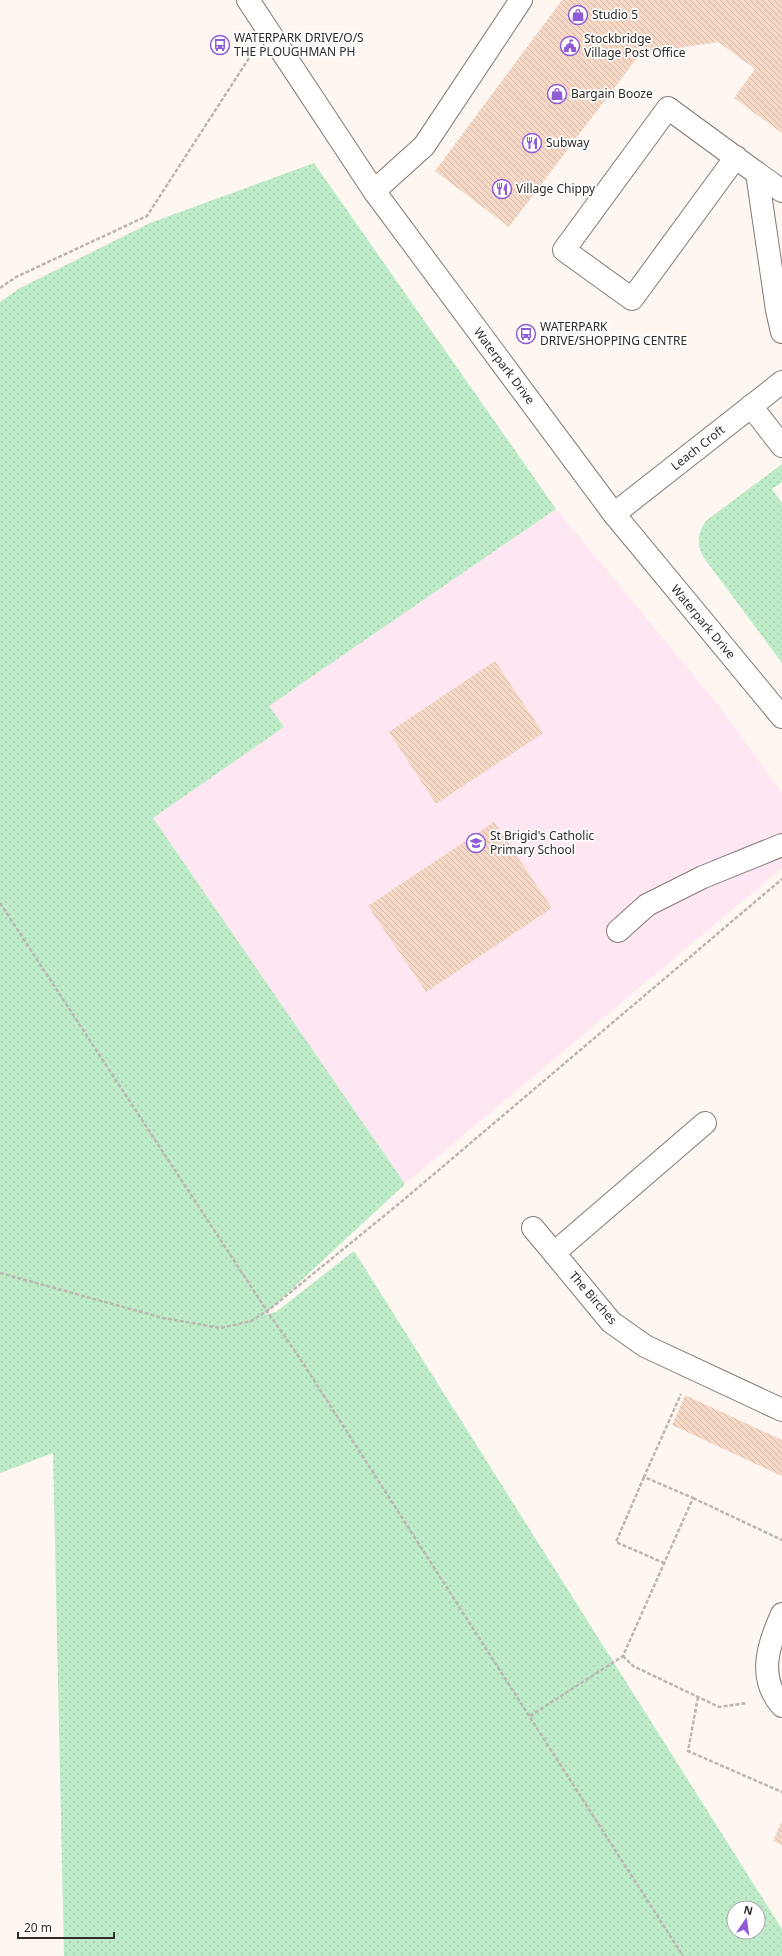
<svg xmlns="http://www.w3.org/2000/svg" width="782" height="1956" viewBox="0 0 782 1956" font-family="'Noto Sans',sans-serif">
<style>
.education{fill:#fee6f2}
.park{fill:url(#park-dots);fill-rule:evenodd}
.building{fill:url(#building-back-hatch)}
.lines{fill:none;stroke-linecap:round;stroke-linejoin:round}
.minor-casing{stroke:#827b76;stroke-width:24}
.path{stroke:#bcb6b2;stroke-width:2.5;stroke-dasharray:4 2;stroke-linecap:butt}
.minor{stroke:#fff;stroke-width:22}
.labels{text-anchor:middle;stroke-width:3.5;stroke-linejoin:round;paint-order:stroke}
.poi-label{font-size:12px;fill:#2e2b29;stroke:#fff;text-anchor:start}
.street-label{font-size:12px;fill:#2e2b29;stroke:#fff}
</style>
<defs>
<pattern id="park-dots" width="8" height="8" patternUnits="userSpaceOnUse"><rect width="8" height="8" fill="#beecc8"/><path d="M2 2h.1M6 6h.1" fill="none" stroke="#a4cbac" stroke-width="1.8" stroke-linecap="round"/></pattern>
<pattern id="building-back-hatch" width="6" height="6" patternUnits="userSpaceOnUse"><rect width="6" height="6" fill="#f6d8c6"/><path d="M-1 5l2 2M0 0l6 6M5-1l2 2" fill="none" stroke="#d3baaa"/></pattern>
</defs>
<rect width="100%" height="100%" fill="#fef6f1"/>
<path class="education" d="M556 509 719 706 782 793V868L405 1184 153 818 284 727 269 706Z"/>
<g class="park">
<path d="M314 163 556 509 269 706 284 727 153 818 405 1184 264 1315 276 1312 354 1251 782 1929V1956H64L53 1453 0 1473V302L20 288 150 223ZM734 1908H758V1932H734Z"/>
<path d="M782 464V482L772 489 782 503V663L704 558C696 545 697 532 707 520Z"/>
</g>
<g class="building">
<path d="M562 0H782V133L734 98 755 69 718 42 640 54 509 227 435 171Z"/>
<path d="M495 661 543 733 436 804 389 732Z"/>
<path d="M494 822 552 908 426 992 368 906Z"/>
<path d="M685 1395 782 1440V1476L672 1425Z"/>
<path d="M782 1821V1845L773 1841Z"/>
</g>
<g class="lines">
<defs>
<g id="minor">
<path d="M248 0 374 191 614 514 782 717"/>
<path d="M736 157 632 299 564 250 668 108C706 136 744 164 782 191"/>
<path d="M757 173 777 310 782 332"/>
<path d="M374 191 424 146 521 0"/>
<path d="M751 406 782 446"/>
<path d="M614 514 782 382"/>
<path d="M618 931 647 905 703 877 782 845"/>
<path d="M705 1123 554 1253 611 1322 645 1346 782 1410"/>
<path d="M533 1228 554 1253"/>
<path d="M782 1614C768 1645 757 1678 782 1706"/>
</g>
</defs>
<use href="#minor" class="minor-casing"/>
<g class="path">
<path d="M0 288 16 277 147 216 251 55"/>
<path d="M0 903 267 1311 299 1357 683 1956"/>
<path d="M0 1273 163 1318 221 1328 251 1321 270 1309 401 1202 782 879"/>
<path d="M644 1477 616 1542 664 1563"/>
<path d="M693 1498 782 1540"/>
<path d="M623 1656 633 1666 719 1707 747 1703"/>
<path d="M698 1697 688 1751 782 1792"/>
<path d="M530 1716 623 1656 693 1498 644 1477 681 1394"/>
</g>
<use href="#minor" class="minor"/>
</g>
<defs>
<symbol id="shop-ring" viewBox="-11 -11 22 22"><circle r="9.5" fill="#fff" stroke="#8f5cd5" stroke-width="1.5"/><path d="M-5-2.5h2.3a2.7 3.5 0 0 1 5.4 0H5L5.5 6h-11ZM-1.5-2.5h3a1.5 2.3 0 0 0-3 0Z" fill="#8f5cd5"/></symbol>
<symbol id="bus-ring" viewBox="-11 -11 22 22"><circle r="9.5" fill="#fff" stroke="#8f5cd5" stroke-width="1.5"/><path d="M-5-6H5V4H4V6H2V4H-2V6H-4V4H-5ZM-3.5-4V0h7V-4ZM-3.5 1.2v1.5H-2V1.2ZM2 1.2v1.5H3.5V1.2Z" fill="#8f5cd5"/></symbol>
<symbol id="civic-ring" viewBox="-11 -11 22 22"><circle r="9.5" fill="#fff" stroke="#8f5cd5" stroke-width="1.5"/><path d="M-.6-6.5H3V-4.5H.6V-3L4-1V1h2V6H-6V1h2V-1L-.6-3ZM-1.2 2.5V6h2.4V2.5Z" fill="#8f5cd5"/></symbol>
<symbol id="restaurant-ring" viewBox="-11 -11 22 22"><circle r="9.5" fill="#fff" stroke="#8f5cd5" stroke-width="1.5"/><path d="M-5-6h1v4h1v-4h1v4h1v-4h1v5L-1.5 .5V6h-2V.5L-5-1ZM5-6V6H3V1.5H1.5Q1.5-4 5-6Z" fill="#8f5cd5"/></symbol>
<symbol id="school-ring" viewBox="-11 -11 22 22"><circle r="9.5" fill="#fff" stroke="#8f5cd5" stroke-width="1.5"/><path d="M0-5L7-2L0 1L-7-2ZM-4 1L0 2.5L4 1V4Q0 6-4 4Z" fill="#8f5cd5"/></symbol>
</defs>
<g fill-rule="evenodd">
<use href="#shop-ring" x="567" y="4" width="22" height="22"/>
<use href="#bus-ring" x="209" y="34" width="22" height="22"/>
<use href="#civic-ring" x="559" y="35" width="22" height="22"/>
<use href="#shop-ring" x="546" y="83" width="22" height="22"/>
<use href="#restaurant-ring" x="521" y="132" width="22" height="22"/>
<use href="#restaurant-ring" x="491" y="178" width="22" height="22"/>
<use href="#bus-ring" x="515" y="323" width="22" height="22"/>
<use href="#school-ring" x="465" y="832" width="22" height="22"/>
</g>
<g class="labels">
<g class="poi-label">
<text x="592" y="19">Studio 5</text>
<text x="234" y="42">WATERPARK DRIVE/O/S<tspan x="234" dy="14">THE PLOUGHMAN PH</tspan></text>
<text x="584" y="43">Stockbridge<tspan x="584" dy="14">Village Post Office</tspan></text>
<text x="571" y="98">Bargain Booze</text>
<text x="546" y="147">Subway</text>
<text x="516" y="193">Village Chippy</text>
<text x="540" y="331">WATERPARK<tspan x="540" dy="14">DRIVE/SHOPPING CENTRE</tspan></text>
<text x="490" y="840">St Brigid's Catholic<tspan x="490" dy="14">Primary School</tspan></text>
</g>
<g class="street-label">
<text transform="translate(504 366) rotate(53)" y="4">Waterpark Drive</text>
<text transform="translate(698 448) rotate(-38)" y="4">Leach Croft</text>
<text transform="translate(703 622) rotate(50)" y="4">Waterpark Drive</text>
<text transform="translate(593 1298) rotate(49)" y="4">The Birches</text>
</g>
</g>
<g transform="translate(746 1920) rotate(13)"><circle r="19" fill="#ffffff" stroke="#abaaa9"/>
<path d="M0-3L7 15L0 10L-7 15Z" fill="#8f5cd5"/>
<text y="-6" font-size="11" font-weight="bold" text-anchor="middle" fill="#2e2b29">N</text>
</g>
<path d="M18 1932v6h96v-6" fill="none" stroke="#2e2b29" stroke-width="2"/>
<text x="24" y="1932" font-size="12" fill="#2e2b29" stroke="#ffffff" stroke-width="3" paint-order="stroke">20 m</text>
</svg>
